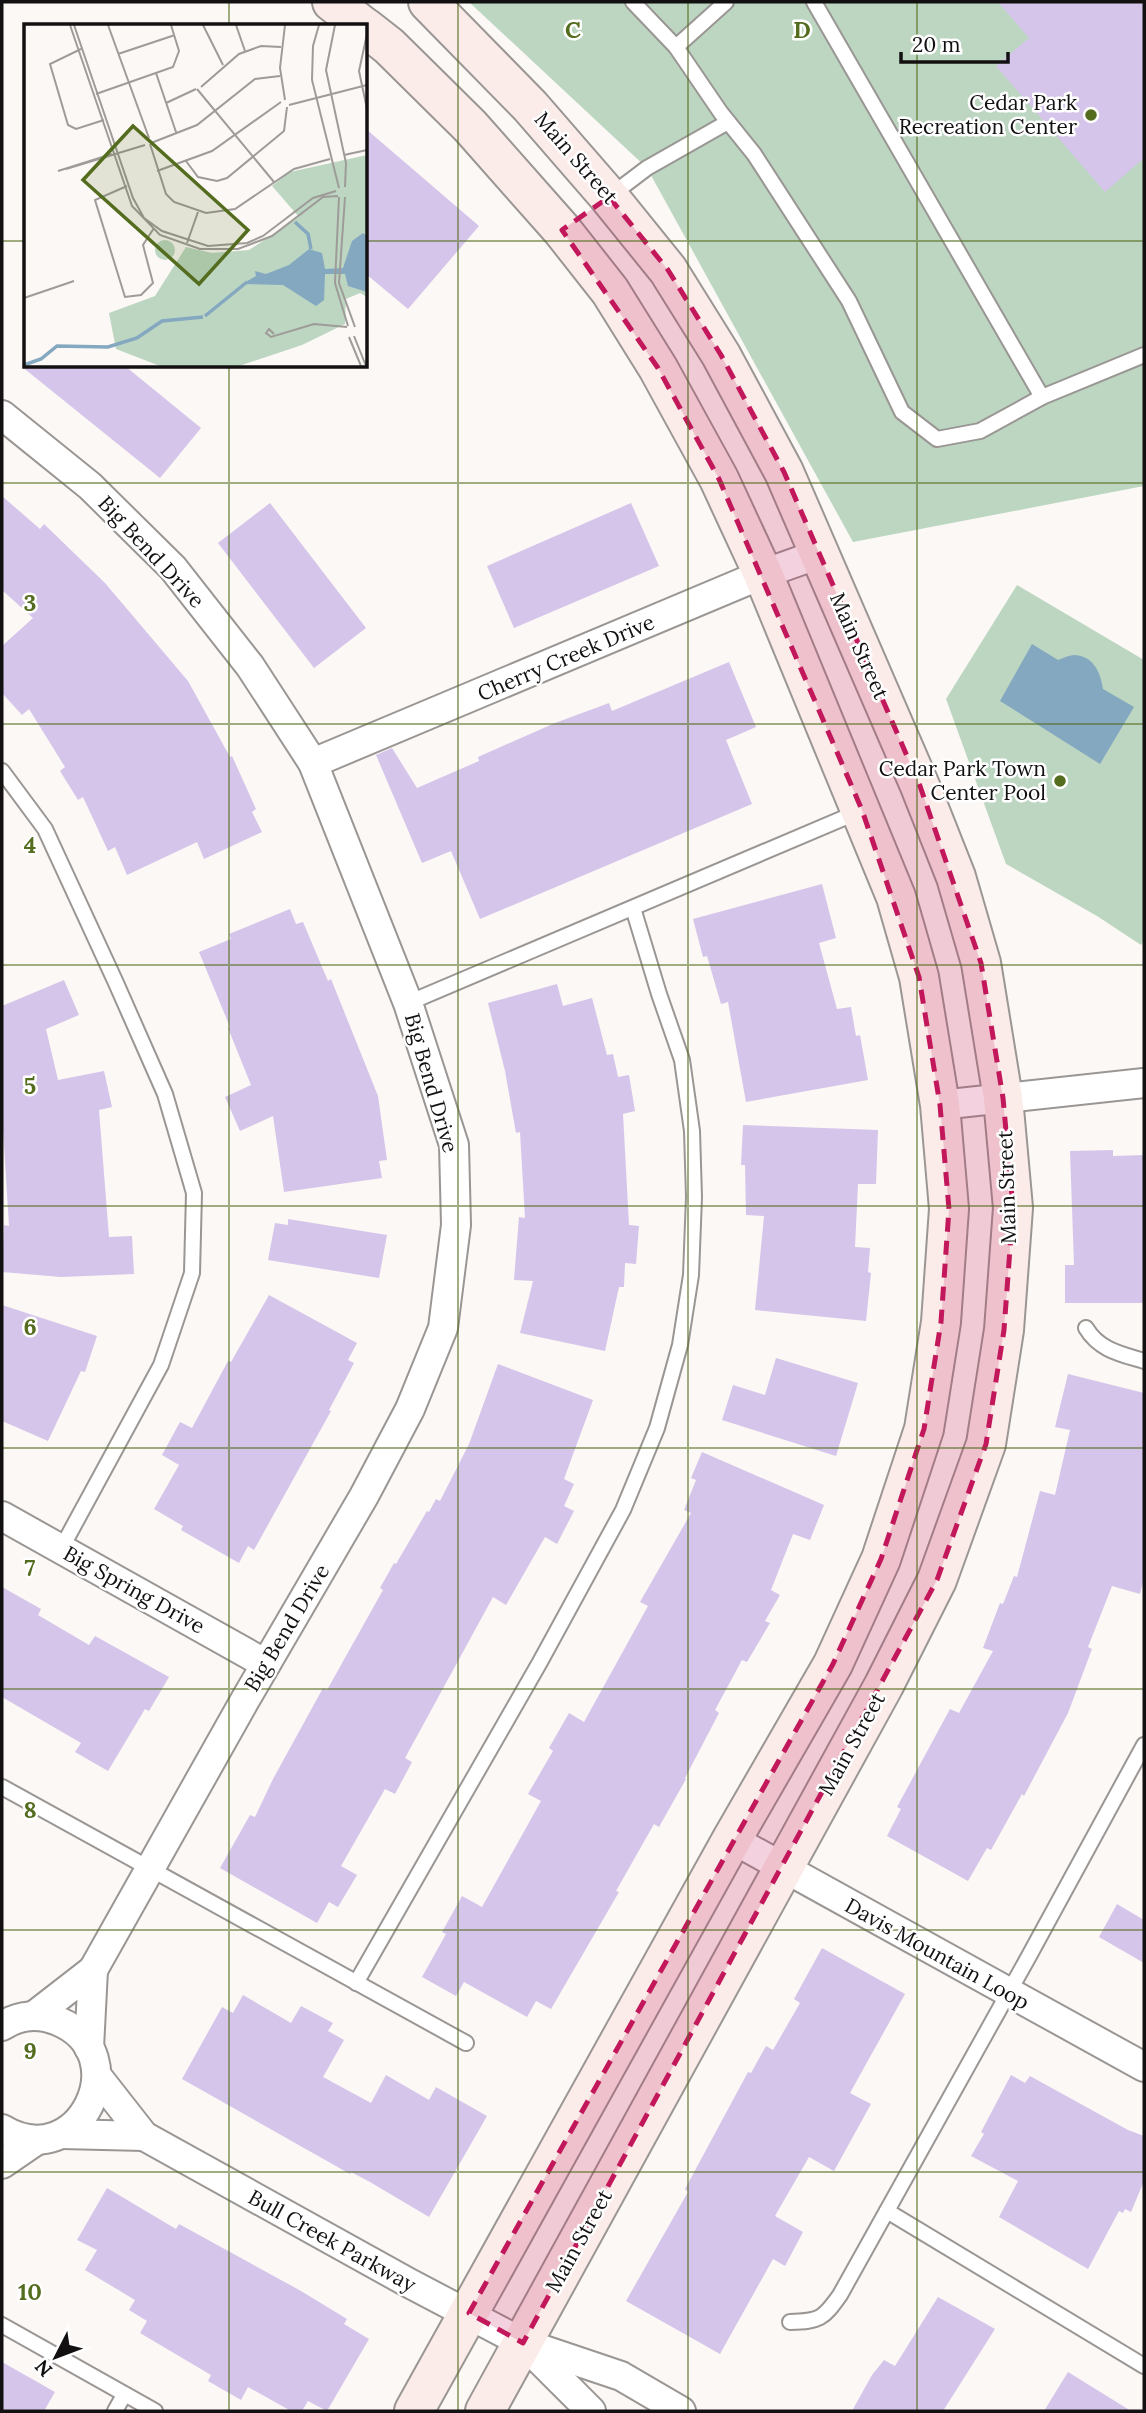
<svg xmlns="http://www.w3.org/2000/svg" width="1146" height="2413" viewBox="0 0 1146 2413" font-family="Lora,serif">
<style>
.green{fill:#bcd6c1}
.water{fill:#84a8c0}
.building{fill:#d5c5ea}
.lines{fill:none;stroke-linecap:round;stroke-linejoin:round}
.lane-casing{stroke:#9a9694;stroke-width:18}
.street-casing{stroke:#9a9694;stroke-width:32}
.secondary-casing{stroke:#9a9694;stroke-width:42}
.lane{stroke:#fff;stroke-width:14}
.street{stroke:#fff;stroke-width:28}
.secondary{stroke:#fbece9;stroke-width:38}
.marked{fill:#c2185b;fill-opacity:0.2;stroke:#c2185b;stroke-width:5;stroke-dasharray:14 9;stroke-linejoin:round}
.grid{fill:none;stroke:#536c1e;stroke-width:2;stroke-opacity:0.55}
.poi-dot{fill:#536c1e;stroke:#fff;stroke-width:2.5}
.labels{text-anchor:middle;stroke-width:5;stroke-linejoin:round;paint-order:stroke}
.poi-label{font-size:21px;fill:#121010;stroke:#fff;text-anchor:end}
.street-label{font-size:21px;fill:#121010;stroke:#fff}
.inset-river{fill:none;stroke:#84a8c0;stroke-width:3.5}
.inset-road{fill:none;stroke:#9e9b99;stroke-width:2}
.view{fill:#536c1e;fill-opacity:0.15;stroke:#536c1e;stroke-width:3.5}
.inset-edge{fill:none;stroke:#121010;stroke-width:3.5}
.grid-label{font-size:23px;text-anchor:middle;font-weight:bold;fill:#536c1e;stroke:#fff;stroke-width:5;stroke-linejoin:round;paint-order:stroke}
</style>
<rect width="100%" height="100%" fill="#fcf8f5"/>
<g class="green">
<path d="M469 2H1144V486L853 542 647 168Z"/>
<path d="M1017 585 1144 660V940L1141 945 1097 916 1006 864 946 699Z"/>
</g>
<path class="water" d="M1032 644 1058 660C1063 658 1070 655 1075 655 1094 656 1101 674 1103 689L1134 707 1100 764 1000 701Z"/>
<g class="building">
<path d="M998 2H1144V158L1105 192 996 66 1029 38Z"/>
<path d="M366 129 479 226 408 309 366 274Z"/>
<path d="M21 366H125L201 428 160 478Z"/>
<path d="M2 496 40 529 44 524 105 583 188 681 230 757 232 756 256 809 252 812 262 832 204 859 197 842 127 875 115 847 108 851 83 797 78 800 60 771 65 767 29 709 22 715 2 693V646L33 618 2 590Z"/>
<path d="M270 503 366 628 314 668 218 543Z"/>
<path d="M631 503 659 566 514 628 487 566Z"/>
<path d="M729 662 756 727 726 740 752 804 480 919 451 851 422 863 376 755 392 748 417 788 479 761 478 757 555 723 609 703 612 711Z"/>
<path d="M822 884 836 938 819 943 837 1009 851 1007 856 1036 860 1035 868 1080 746 1102 728 1002 721 1004 707 956 703 957 693 919Z"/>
<path d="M290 909 296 924 303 922 328 981 331 979 378 1096 387 1160 379 1161 382 1178 284 1192 273 1116 240 1131 225 1097 251 1085 228 1028 230 1027 199 952 231 939 229 934Z"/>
<path d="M64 980 79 1015 46 1029 58 1080 104 1071 112 1107 99 1110 109 1237 132 1236 134 1274 61 1277 2 1272 4 1225 9 1226 2 1112V1006Z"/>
<path d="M557 984 563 1006 592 998 607 1055 613 1054 618 1077 629 1075 635 1111 623 1114 629 1225 639 1226 636 1264 625 1263 624 1287H619L605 1351 520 1333 533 1281 514 1280 519 1217 525 1218 520 1132 516 1133 505 1071 488 1003Z"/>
<path d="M743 1125 878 1130 876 1184H858L855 1247 870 1248 868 1272 871 1273 866 1321 755 1310 764 1216 746 1215 745 1165H741Z"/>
<path d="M1113 1150V1156L1144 1155V1303H1065V1265H1074L1070 1151Z"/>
<path d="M288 1219 387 1235 379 1278 268 1260 275 1223 288 1225Z"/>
<path d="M269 1295 357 1343 348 1360 354 1363 329 1410 331 1411 254 1550 248 1546 239 1563 181 1530 183 1526 154 1509 179 1465 162 1455 180 1422 192 1428 228 1361 231 1362Z"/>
<path d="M2 1305 97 1336 85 1372 81 1371 48 1441 2 1421Z"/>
<path d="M776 1358 858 1383 836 1456 722 1420 733 1385 765 1395Z"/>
<path d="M498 1364 593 1400 564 1479 574 1484 564 1506 574 1511 557 1544 545 1537 506 1605 493 1597 405 1758 412 1762 395 1794 385 1789 341 1866 357 1875 338 1907 329 1902 317 1923 220 1868 250 1815 255 1817 273 1779 323 1688 327 1690 383 1590 380 1588 394 1563 396 1564 427 1511 429 1512 436 1499 440 1501 469 1444Z"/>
<path d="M1068 1374 1144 1393V1577L1140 1594 1112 1586 1088 1647 1092 1649 1068 1713 1024 1796 1022 1794 991 1850 987 1848 968 1881 887 1836 901 1809 897 1807 950 1709 959 1713 993 1651 983 1648 1000 1603 1003 1604 1014 1576 1017 1577 1040 1491 1055 1495 1070 1430 1055 1427Z"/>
<path d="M702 1452 824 1505 810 1540 793 1534 771 1590 780 1595 765 1621 770 1623 747 1662 742 1660 715 1710 719 1713 685 1778 686 1779 659 1827 654 1824 616 1891 619 1892 551 2009 536 2001 527 2017 464 1982 456 1996 422 1977 446 1934 442 1932 462 1896 482 1907 541 1801 528 1794 553 1751 549 1748 569 1713 584 1722 648 1606 640 1602 691 1513 684 1510 696 1480 691 1478Z"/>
<path d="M2 1587 41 1609 38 1615 89 1645 95 1636 169 1677 149 1711 145 1709 108 1771 75 1752 81 1743 2 1697Z"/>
<path d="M1117 1904 1144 1920V1963L1099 1937Z"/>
<path d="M822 1948 905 1994 850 2093 871 2104 834 2171 809 2157 775 2216 803 2232 785 2266 773 2259 720 2354 626 2301 688 2192 685 2189 748 2072 751 2073 766 2046 773 2050 800 2003 794 1999Z"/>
<path d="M243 1995 291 2023 301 2006 333 2023 328 2031 344 2040 323 2077 371 2103 386 2075 429 2100 436 2087 487 2116 429 2217 370 2182 351 2172 350 2174 182 2079 222 2007 233 2013Z"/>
<path d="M1011 2075 1025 2083 1030 2076 1128 2130 1144 2136V2181L1131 2212 1125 2209 1123 2213 1119 2211 1088 2269 999 2217 1018 2181 971 2156 984 2134 981 2132Z"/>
<path d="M107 2188 176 2229 179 2224 301 2291 347 2319 344 2324 369 2339 327 2411 308 2401 302 2411H291L248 2387 241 2400 208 2381 211 2375 140 2333 147 2321 129 2310 135 2300 85 2270 97 2250 77 2240Z"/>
<path d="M938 2297 995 2329 943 2411H852L872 2375 884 2360 895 2366Z"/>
<path d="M2 2362 55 2392 44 2411H2Z"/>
<path d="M1068 2372 1131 2411H1044Z"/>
</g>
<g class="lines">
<defs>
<g id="lane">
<path d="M633 2 676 47 721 113 754 154 849 301 902 412 937 439 980 431 1042 397 814 2"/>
<path d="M676 47 726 2"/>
<path d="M610 196 647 168 728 122"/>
<path d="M1042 397 1144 355"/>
<path d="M2 771 45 829 116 983 165 1094 194 1193 192 1273 161 1365 61 1549"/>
<path d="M408 1003 858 812"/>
<path d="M1086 1328C1099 1350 1121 1354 1144 1361"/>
<path d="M2 1787 466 2043"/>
<path d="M356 1983 540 1662 623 1510 657 1428 680 1345 691 1275 694 1197 692 1131 682 1060 659 994 633 908"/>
<path d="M887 2211 1144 2366"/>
<path d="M790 2322C820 2321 823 2319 840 2295L1029 1956 1144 1745"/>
<path d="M2 2325 155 2411"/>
<path d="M115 2411 124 2395"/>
</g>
<g id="street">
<path d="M2 415 90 486 173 568 250 666 313 763 408 1003 454 1145 456 1225 443 1328 410 1409 364 1496 245 1700 93 1970 35 2015"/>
<path d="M313 763 763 574 819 554"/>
<path d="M940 1105 1144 1083"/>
<path d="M2 1516 266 1664"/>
<path d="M732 1839 1144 2067"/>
<path d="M2 2026C19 2015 39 2013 58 2021 138 2054 79 2176 2 2129"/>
<path d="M89 2048 93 1970"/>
<path d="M97 2076 144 2136 409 2283 523 2343 621 2376 681 2411"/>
<path d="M62 2134 144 2136"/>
<path d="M2 2164 37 2140"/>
<path d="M527 2347 591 2411"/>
</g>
<g id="secondary">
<path d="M332 2 363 26"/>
<path d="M428 2 530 106 609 197 668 270 721 355 784 472 920 786 956 877 981 963 1003 1098 1013 1208 1004 1330 986 1444 937 1580 884 1685 485 2411"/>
<path d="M366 28 389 46 470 126 562 230 610 291 658 368 719 479 763 574 896 897 919 977 940 1105 949 1209 941 1322 924 1429 881 1559 833 1664 732 1839 414 2411"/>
</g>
</defs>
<use href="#lane" class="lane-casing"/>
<use href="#street" class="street-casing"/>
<use href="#secondary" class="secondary-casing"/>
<use href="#lane" class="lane"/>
<use href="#street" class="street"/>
<use href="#secondary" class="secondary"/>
</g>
<path class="marked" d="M609 197 668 270 721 355 784 472 920 786 981 963 1003 1098 1013 1208 1004 1330 986 1444 937 1580 523 2343 469 2313 833 1664 881 1559 924 1429 941 1322 949 1209 940 1105 919 977 862 810 719 479 658 368 562 230Z"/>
<path class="grid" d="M229 2V26M458 2V2411M688 2V2411M917 2V2411M2 241H26M366 241H1144M229 366V2411M2 483H1144M2 724H1144M2 965H1144M2 1206H1144M2 1448H1144M2 1689H1144M2 1930H1144M2 2172H1144"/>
<g class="poi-dot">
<circle cx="1091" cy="115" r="7"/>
<circle cx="1060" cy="781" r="7"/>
</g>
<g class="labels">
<g class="poi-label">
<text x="1077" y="110">Cedar Park<tspan x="1077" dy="24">Recreation Center</tspan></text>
<text x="1046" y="776">Cedar Park Town<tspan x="1046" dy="24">Center Pool</tspan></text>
</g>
<g class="street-label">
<text transform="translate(576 158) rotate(49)" y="7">Main Street</text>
<text transform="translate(151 552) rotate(47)" y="7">Big Bend Drive</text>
<text transform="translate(859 646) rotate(66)" y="7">Main Street</text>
<text transform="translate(566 658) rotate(-23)" y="7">Cherry Creek Drive</text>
<text transform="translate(431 1083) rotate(74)" y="7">Big Bend Drive</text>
<text transform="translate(1007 1187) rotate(-92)" y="7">Main Street</text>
<text transform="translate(134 1590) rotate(29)" y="7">Big Spring Drive</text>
<text transform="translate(287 1628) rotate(-59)" y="7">Big Bend Drive</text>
<text transform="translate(852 1744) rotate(-61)" y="7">Main Street</text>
<text transform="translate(937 1954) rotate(29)" y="7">Davis Mountain Loop</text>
<text transform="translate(332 2241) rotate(29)" y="7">Bull Creek Parkway</text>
<text transform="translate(579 2241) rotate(-61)" y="7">Main Street</text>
</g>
</g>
<g transform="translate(24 24)">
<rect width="343" height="343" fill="#fcf8f5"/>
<path d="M343 131V273L336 269 322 275 321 300 278 321 215 342H136L92 325 85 289 131 272 162 223 188 229 225 226 275 193 248 162 266 148ZM131 226a10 10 0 1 1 20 0a10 10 0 1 1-20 0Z" fill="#bcd6c1"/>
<path d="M339 209 343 212V268L324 262 321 250H301L300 276 292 282 259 261 218 260 232 252 231 247 242 250 265 241 285 225 298 229 301 245 319 244 328 217Z" fill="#84a8c0"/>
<path class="inset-river" d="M271 198 284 210 287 225M181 292 223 258M0 341 17 335 33 322 84 323 113 314 138 297 179 293"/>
<path class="inset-road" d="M46 1 108 182 136 211 176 225H214L248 212 299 173 314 172M50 1 109 174 120 194 138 207 184 222 223 219 239 212 289 174 312 167M84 1 125 114M179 1 199 41M212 1 221 27M261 1 256 44 261 76M295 1 289 22 288 56 315 164M311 1 302 46 322 139 321 163M343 10 335 47 343 85M57 25 26 40 44 101 52 105 80 96M94 30 151 11M132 49 152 108M177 63 215 30 237 22 257 23M173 65 250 158M72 70 149 43 155 27 147 1M142 79 172 65M265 81 343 61M127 119 173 101 231 55 256 52M126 120 142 170 150 178 182 189 211 185 270 145 306 135M320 131 343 126M162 137 174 153 193 157 203 154 260 107 263 83M42 145 121 121M34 147 88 130M133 147 188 127 257 78M103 162 71 176 101 273 117 271 129 259 119 221 130 204M315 173 311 259 324 302M321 173 315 259 331 303M163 219 174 188M0 274 50 257M250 310 245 305 242 309 247 313 290 300 323 303M330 312 342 342M325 313 337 342"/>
<path class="view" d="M109 102 224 206 175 260 59 156Z"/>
<rect width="343" height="343" class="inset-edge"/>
</g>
<g class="grid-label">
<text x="573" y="38">C</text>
<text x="802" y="38">D</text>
<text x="30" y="611">3</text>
<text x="30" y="853">4</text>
<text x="30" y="1094">5</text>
<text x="30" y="1335">6</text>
<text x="30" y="1576">7</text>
<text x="30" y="1818">8</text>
<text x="30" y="2059">9</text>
<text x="30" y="2300">10</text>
</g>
<rect width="1146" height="2413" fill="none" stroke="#121010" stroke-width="7"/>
<g transform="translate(56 2357) rotate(228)" stroke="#ffffff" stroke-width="5" paint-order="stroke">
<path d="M0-5L12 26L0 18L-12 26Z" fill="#121010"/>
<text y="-10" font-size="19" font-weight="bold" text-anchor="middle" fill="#121010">N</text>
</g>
<path d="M901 52v10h107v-10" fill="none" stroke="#121010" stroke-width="3.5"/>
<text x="912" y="52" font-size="21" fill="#121010" stroke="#ffffff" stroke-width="5" paint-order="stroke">20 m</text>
</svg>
